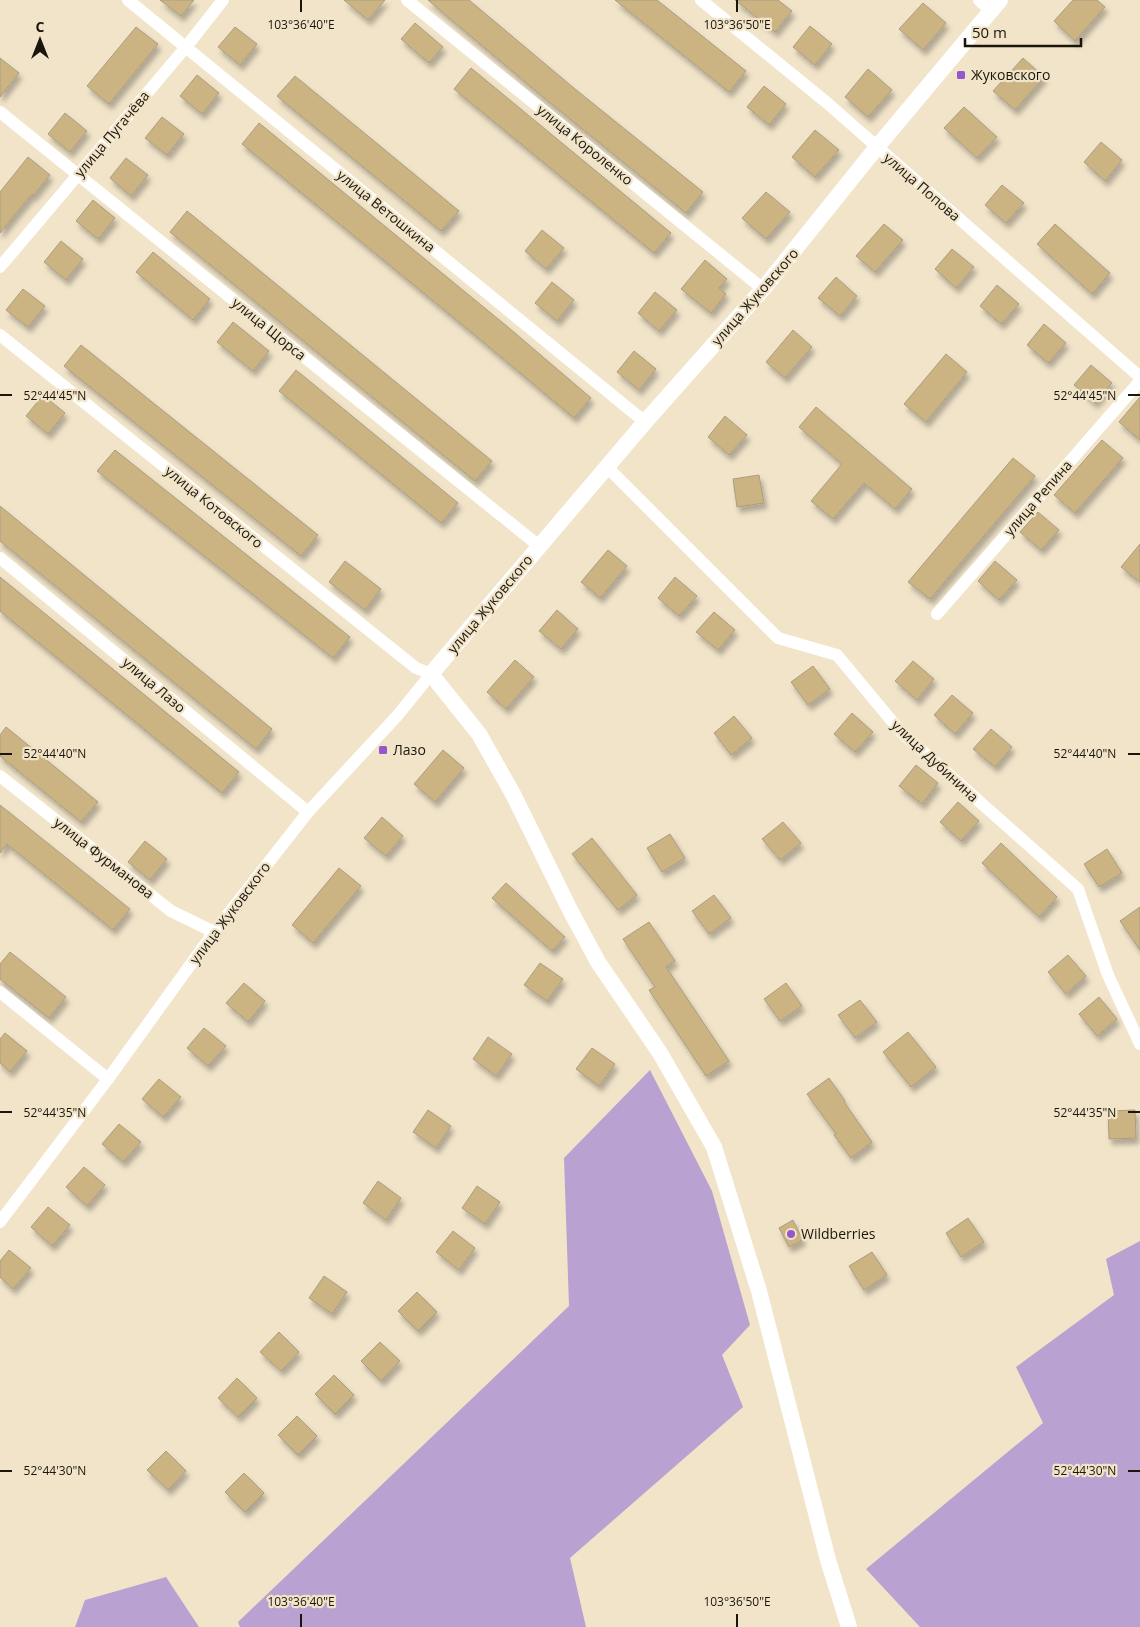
<svg xmlns="http://www.w3.org/2000/svg" width="1140" height="1627" viewBox="0 0 1140 1627" font-family="'Open Sans',sans-serif">
<style>
.forest{fill:#b9a1d1}
.building{fill:#cbb482;stroke:#a99d83;filter:url(#shadow)}
.lines{fill:none;stroke-linecap:round;stroke-linejoin:round}
.minor{stroke:#fff;stroke-width:12}
.tertiary{stroke:#fff;stroke-width:16}
.ticks{fill:none;stroke:#1a160c;stroke-width:2}
.poi-dot{fill:#9757cc;stroke:#f1e4c9;stroke-width:2}
.labels{text-anchor:middle;stroke-width:4.5;stroke-linejoin:round;paint-order:stroke}
.poi-label{font-size:14px;fill:#1a160c;stroke:#f1e4c9;text-anchor:start}
.street-label{font-size:14px;fill:#1a160c;stroke:#f1e4c9}
.ticks-label{font-size:12px;text-anchor:middle;fill:#1a160c;stroke:#f1e4c9;stroke-width:4.5;stroke-linejoin:round;paint-order:stroke}
</style>
<defs>
<filter id="shadow"><feDropShadow dx="3" dy="5.5" stdDeviation="2.5" flood-color="#0004"/></filter>
</defs>
<rect width="100%" height="100%" fill="#f1e4c9"/>
<g class="forest">
<path d="M650 1070 712 1191 750 1325 722 1355 743 1407 570 1558 586 1627H240L238 1622 569 1306 564 1158Z"/>
<path d="M1140 1241V1627H920L866 1569 1043 1423 1016 1367 1114 1295 1106 1259Z"/>
<path d="M166 1577 199 1627H75L85 1600Z"/>
</g>
<g class="building">
<path d="M160 0H194L181 16Z"/>
<path d="M344 0H385L368 20Z"/>
<path d="M428 0H469L575 89 703 192 686 213 543 97Z"/>
<path d="M615 0H657L746 71 729 92Z"/>
<path d="M735 0H778L792 11 775 32Z"/>
<path d="M1073 0H1097L1105 7 1075 41 1054 21Z"/>
<path d="M923 3 946 23 923 50 899 29Z"/>
<path d="M415 23 443 47 429 63 401 39Z"/>
<path d="M810 26 832 44 815 65 793 47Z"/>
<path d="M136 27 158 44 109 104 87 86Z"/>
<path d="M235 27 257 44 240 65 218 47Z"/>
<path d="M0 58 19 73 0 97Z"/>
<path d="M1023 58 1044 77 1015 110 993 91Z"/>
<path d="M471 68 671 233 654 253 454 89Z"/>
<path d="M868 69 892 90 868 117 845 97Z"/>
<path d="M197 75 219 93 202 114 180 96Z"/>
<path d="M295 76 459 211 441 231 277 96Z"/>
<path d="M764 86 786 104 769 125 747 107Z"/>
<path d="M964 107 997 137 977 158 944 128Z"/>
<path d="M65 113 87 131 70 152 48 134Z"/>
<path d="M162 117 184 134 167 155 145 138Z"/>
<path d="M259 123 509 328 591 398 574 418 476 336 242 144Z"/>
<path d="M815 130 839 150 815 177 792 157Z"/>
<path d="M1101 142 1122 160 1105 181 1084 162Z"/>
<path d="M28 157 50 175 33 196 32 194 0 233V192Z"/>
<path d="M126 158 148 175 131 196 110 178Z"/>
<path d="M1002 185 1024 203 1006 223 985 205Z"/>
<path d="M766 192 790 212 766 239 742 218Z"/>
<path d="M93 200 115 218 98 239 76 221Z"/>
<path d="M187 211 492 461 475 481 170 232Z"/>
<path d="M884 224 903 240 875 272 856 256Z"/>
<path d="M1055 224 1110 273 1092 294 1037 244Z"/>
<path d="M542 230 564 248 546 269 525 251Z"/>
<path d="M61 241 83 259 66 280 44 262Z"/>
<path d="M952 249 974 267 956 288 935 269Z"/>
<path d="M153 252 210 299 193 320 136 272Z"/>
<path d="M705 260 727 279 719 288 726 294 711 313 681 289Z"/>
<path d="M836 277 857 296 840 316 818 298Z"/>
<path d="M552 282 574 300 557 321 535 303Z"/>
<path d="M997 285 1019 304 1001 324 980 306Z"/>
<path d="M23 289 45 306 28 327 6 310Z"/>
<path d="M655 292 677 310 659 331 638 313Z"/>
<path d="M233 322 269 351 253 371 217 342Z"/>
<path d="M1044 324 1066 343 1048 363 1027 345Z"/>
<path d="M793 330 812 347 785 378 766 362Z"/>
<path d="M81 345 318 535 301 556 64 366Z"/>
<path d="M634 351 656 369 639 390 617 372Z"/>
<path d="M946 354 967 372 926 422 904 404Z"/>
<path d="M1091 365 1112 383 1095 403 1074 385Z"/>
<path d="M296 370 458 503 441 523 279 391Z"/>
<path d="M43 395 65 413 48 434 26 416Z"/>
<path d="M1140 397V440L1119 422Z"/>
<path d="M816 407 912 489 895 509 864 483 833 519 811 501 842 464 799 427Z"/>
<path d="M725 416 747 435 729 455 708 437Z"/>
<path d="M1102 440 1123 458 1075 513 1054 495Z"/>
<path d="M115 450 350 637 333 658 97 471Z"/>
<path d="M1013 458 1035 476 930 599 908 582Z"/>
<path d="M759 475 764 503 737 507 733 479Z"/>
<path d="M0 506 272 729 256 749 0 541Z"/>
<path d="M1038 512 1059 530 1041 550 1020 532Z"/>
<path d="M1140 544V582L1121 567Z"/>
<path d="M608 550 627 566 600 598 581 582Z"/>
<path d="M345 561 381 589 365 610 329 582Z"/>
<path d="M995 561 1017 580 999 600 978 581Z"/>
<path d="M0 577 239 772 222 793 0 611Z"/>
<path d="M675 577 697 596 679 616 658 598Z"/>
<path d="M557 610 578 629 561 649 539 631Z"/>
<path d="M714 612 735 630 718 650 696 632Z"/>
<path d="M515 660 534 677 506 709 487 692Z"/>
<path d="M913 661 934 679 917 700 895 681Z"/>
<path d="M813 666 830 689 808 705 791 682Z"/>
<path d="M952 695 973 713 955 734 934 715Z"/>
<path d="M852 713 873 732 855 752 834 734Z"/>
<path d="M734 716 752 738 731 755 714 733Z"/>
<path d="M6 727 98 802 81 822 0 756V735Z"/>
<path d="M991 729 1012 747 995 767 973 749Z"/>
<path d="M443 750 464 768 435 802 414 784Z"/>
<path d="M916 765 938 783 922 804 899 786Z"/>
<path d="M958 802 979 821 961 841 940 822Z"/>
<path d="M0 805 130 909 113 930 7 844 0 853Z"/>
<path d="M382 817 403 836 386 856 364 838Z"/>
<path d="M783 822 801 843 780 860 762 839Z"/>
<path d="M670 834 685 858 662 872 647 848Z"/>
<path d="M592 838 637 895 618 910 572 854Z"/>
<path d="M145 841 167 859 150 880 128 862Z"/>
<path d="M1001 843 1057 897 1039 917 982 863Z"/>
<path d="M1107 849 1122 873 1099 887 1084 864Z"/>
<path d="M339 868 361 886 313 943 292 925Z"/>
<path d="M506 883 565 937 552 951 492 898Z"/>
<path d="M714 895 731 918 709 934 692 911Z"/>
<path d="M1140 907V950L1120 921Z"/>
<path d="M649 922 675 961 666 967 729 1061 706 1076 649 990 655 987 623 939Z"/>
<path d="M10 952 66 997 49 1018 0 979V964Z"/>
<path d="M1068 955 1086 976 1066 994 1048 972Z"/>
<path d="M540 963 563 979 547 1001 524 985Z"/>
<path d="M244 983 265 1001 248 1022 226 1003Z"/>
<path d="M786 983 802 1006 780 1021 764 999Z"/>
<path d="M1099 997 1117 1019 1097 1036 1079 1014Z"/>
<path d="M860 1000 877 1022 855 1038 838 1015Z"/>
<path d="M204 1028 226 1046 208 1066 187 1048Z"/>
<path d="M908 1032 936 1067 911 1087 883 1052Z"/>
<path d="M5 1033 27 1051 10 1072 0 1063V1039Z"/>
<path d="M488 1037 512 1054 496 1076 473 1059Z"/>
<path d="M592 1048 615 1064 599 1086 576 1069Z"/>
<path d="M829 1078 845 1101 844 1102 872 1142 851 1158 834 1135 836 1134 807 1094Z"/>
<path d="M159 1079 181 1097 163 1117 142 1099Z"/>
<path d="M428 1110 451 1126 436 1148 413 1132Z"/>
<path d="M1135 1110 1136 1138 1109 1139 1108 1111Z"/>
<path d="M119 1124 141 1142 123 1162 102 1144Z"/>
<path d="M84 1167 105 1185 87 1206 66 1187Z"/>
<path d="M378 1181 401 1198 386 1220 363 1203Z"/>
<path d="M477 1186 500 1202 485 1224 462 1208Z"/>
<path d="M48 1207 70 1225 52 1246 31 1227Z"/>
<path d="M968 1218 984 1242 961 1257 946 1233Z"/>
<path d="M793 1220 803 1240 789 1247 779 1228Z"/>
<path d="M453 1231 475 1248 459 1270 436 1252Z"/>
<path d="M9 1250 31 1268 13 1289 0 1277V1261Z"/>
<path d="M872 1252 887 1275 864 1290 849 1266Z"/>
<path d="M324 1276 347 1292 332 1314 309 1298Z"/>
<path d="M417 1292 437 1312 418 1331 398 1311Z"/>
<path d="M279 1332 299 1352 281 1371 260 1352Z"/>
<path d="M380 1342 400 1361 381 1381 361 1361Z"/>
<path d="M334 1375 354 1395 335 1414 315 1394Z"/>
<path d="M237 1378 257 1398 238 1417 218 1398Z"/>
<path d="M297 1416 317 1436 298 1455 278 1435Z"/>
<path d="M166 1451 186 1471 168 1490 147 1470Z"/>
<path d="M244 1473 264 1493 245 1512 225 1492Z"/>
</g>
<g class="lines">
<g class="minor">
<path d="M128 0 645 422"/>
<path d="M407 0 763 289"/>
<path d="M701 0 826 102 1140 377"/>
<path d="M979 0 991 11"/>
<path d="M0 112 539 546"/>
<path d="M0 267 186 47 223 0"/>
<path d="M0 335 416 668 431 674 397 716 308 812 214 932 108 1079 0 1222"/>
<path d="M607 467 778 638 837 655 901 732 1078 889 1108 975 1140 1044"/>
<path d="M0 558 308 812"/>
<path d="M937 614 1140 381"/>
<path d="M0 776 171 911 214 932"/>
<path d="M0 992 108 1079"/>
</g>
<path class="tertiary" d="M849 1627 828 1560 759 1291 714 1147 660 1053 598 962 570 910 513 794 479 734 431 674 645 422 763 289 877 147 1000 0"/>
</g>
<path class="ticks" d="M301 0V12M737 0V12M0 395H12M1128 395H1140M0 754H12M1128 754H1140M0 1112H12M1128 1112H1140M0 1471H12M1128 1471H1140M301 1614V1627M737 1614V1627"/>
<g class="poi-dot">
<rect x="956" y="70" width="10" height="10" rx="2.5"/>
<rect x="378" y="745" width="10" height="10" rx="2.5"/>
<circle cx="791" cy="1234" r="5"/>
</g>
<g class="labels">
<g class="poi-label">
<text x="971" y="80">Жуковского</text>
<text x="393" y="755">Лазо</text>
<text x="801" y="1239">Wildberries</text>
</g>
<g class="street-label">
<text transform="translate(112 134) rotate(-50)" y="5">улица Пугачёва</text>
<text transform="translate(585 145) rotate(39)" y="5">улица Короленко</text>
<text transform="translate(922 187) rotate(41)" y="5">улица Попова</text>
<text transform="translate(386 211) rotate(39)" y="5">улица Ветошкина</text>
<text transform="translate(755 297) rotate(-49)" y="5">улица Жуковского</text>
<text transform="translate(269 329) rotate(39)" y="5">улица Щорса</text>
<text transform="translate(1038 498) rotate(-49)" y="5">улица Репина</text>
<text transform="translate(214 507) rotate(39)" y="5">улица Котовского</text>
<text transform="translate(490 604) rotate(-50)" y="5">улица Жуковского</text>
<text transform="translate(154 685) rotate(40)" y="5">улица Лазо</text>
<text transform="translate(935 761) rotate(43)" y="5">улица Дубинина</text>
<text transform="translate(104 858) rotate(38)" y="5">улица Фурманова</text>
<text transform="translate(230 913) rotate(-53)" y="5">улица Жуковского</text>
</g>
</g>
<g class="ticks-label">
<text x="301" y="29">103°36'40"E</text>
<text x="737" y="29">103°36'50"E</text>
<text x="55" y="400">52°44'45"N</text>
<text x="1085" y="400">52°44'45"N</text>
<text x="55" y="758">52°44'40"N</text>
<text x="1085" y="758">52°44'40"N</text>
<text x="55" y="1117">52°44'35"N</text>
<text x="1085" y="1117">52°44'35"N</text>
<text x="55" y="1475">52°44'30"N</text>
<text x="1085" y="1475">52°44'30"N</text>
<text x="301" y="1606">103°36'40"E</text>
<text x="737" y="1606">103°36'50"E</text>
</g>
<g transform="translate(40 40)" stroke="#f1e4c9" stroke-width="4" paint-order="stroke">
<path d="M0-4L9 19L0 12L-9 19Z" fill="#1a160c"/>
<text y="-8" font-size="14" font-weight="bold" text-anchor="middle" fill="#1a160c">С</text>
</g>
<path d="M965 38v8h116v-8" fill="none" stroke="#1a160c" stroke-width="2.5"/>
<text x="972" y="38" font-size="15" fill="#1a160c" stroke="#f1e4c9" stroke-width="4" paint-order="stroke">50 m</text>
</svg>
